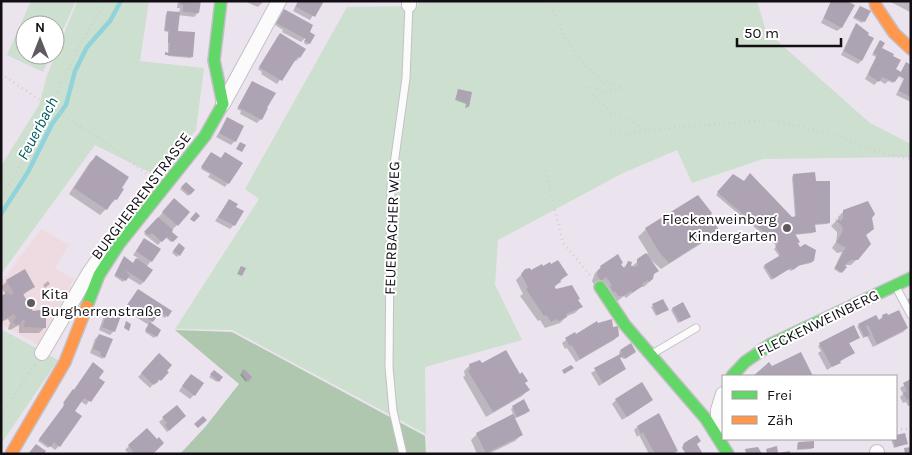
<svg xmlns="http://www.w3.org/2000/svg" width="912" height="455" viewBox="0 0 912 455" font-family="Karla,sans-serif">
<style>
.education{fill:#eddbe1}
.green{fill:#cddfce}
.forest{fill:#aec7ae}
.shadow{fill:#0003}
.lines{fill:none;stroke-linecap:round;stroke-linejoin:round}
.stream{stroke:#91d3da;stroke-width:4.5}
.building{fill:#aea3b2}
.lane-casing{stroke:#c5c0c8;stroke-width:9}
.street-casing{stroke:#c5c0c8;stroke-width:16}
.fast-casing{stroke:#c5c0c8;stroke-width:14}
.slow-casing{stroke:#c5c0c8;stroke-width:14}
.path{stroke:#d1cfd1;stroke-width:2.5;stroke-dasharray:1 4;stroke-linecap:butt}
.lane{stroke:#fcfbfc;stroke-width:7}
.street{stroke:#fcfbfc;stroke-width:14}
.fast{stroke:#63d668;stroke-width:11}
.slow{stroke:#ff974d;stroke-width:11}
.poi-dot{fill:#5f5960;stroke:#fff;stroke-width:2}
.labels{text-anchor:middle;stroke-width:4;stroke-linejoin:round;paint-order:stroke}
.street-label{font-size:15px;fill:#130e14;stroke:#fff}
.poi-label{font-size:15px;fill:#130e14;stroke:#fff;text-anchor:end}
.water-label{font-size:16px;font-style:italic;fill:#005b5f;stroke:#fff}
</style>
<rect width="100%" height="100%" fill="#ebe4ee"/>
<path class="education" d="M41 229 69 245 55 268 74 279 38 345 1 324V282Z"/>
<g class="green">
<path d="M31 1H76L55 47V25H25V55H51L43 72 7 55Z"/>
<path d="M149 1 140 61 204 68 196 130 157 176 95 145 1 274V166L39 105 47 75 77 2Z"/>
<path d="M418 1H757L766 31 870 123 911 144V157L763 159 692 183 677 150 623 173 498 240 495 285 522 340 425 367 426 434 232 330 175 329 259 199 245 189 347 7 418 6Z"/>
<path d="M1 329 58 360 1 444Z"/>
</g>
<path class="forest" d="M175 330 232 332 425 436 426 454H180L206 426 239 384Z"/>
<g class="shadow">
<path d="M178 1H199L198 13 194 17 178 15 177 32 192 57 190 58 168 56V32L164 31 166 14 168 12 179 13 180 8H177Z"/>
<path d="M244 1H264L258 7Z"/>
<path d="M298 1H322L310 20 293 11Z"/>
<path d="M831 1H845L841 28 837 31 821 23Z"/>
<path d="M889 1H911V11L910 12Z"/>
<path d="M860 7 864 21 862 23 853 18Z"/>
<path d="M284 11 308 32 309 43 307 45 304 43 306 37 301 42 282 32 283 30 275 25Z"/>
<path d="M856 25 861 61 858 64 841 55 853 29Z"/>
<path d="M278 36 300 57 296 61 294 60 277 84 261 74 262 72 258 69Z"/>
<path d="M880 41V48L893 75 904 80V77L900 73 906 64 911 71V102L896 95 903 80 897 77 893 83 888 81 885 84 879 80 874 85 865 79 876 57 872 55Z"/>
<path d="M252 82 261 119 257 123 240 114 241 111 237 109Z"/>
<path d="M458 90 470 93 467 108H465L466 104 455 100Z"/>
<path d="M228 119 235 141 231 145 216 137Z"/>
<path d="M225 153 228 183 225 187 208 177 210 174 201 169 209 155 217 163Z"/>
<path d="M96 157 116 199 100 215 69 194 90 162Z"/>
<path d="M733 175 791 218 795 217 792 177 794 175 815 183 829 223 827 224 814 225 815 231 813 233 794 235 797 244 813 261 811 263 797 266 791 271 788 269 771 280 763 267 779 258V256L774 249 777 246 716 195Z"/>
<path d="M186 183 193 190 188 196 180 189Z"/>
<path d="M229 200 234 225 230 229 215 221Z"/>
<path d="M170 204 177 225 166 236 168 238 172 233V241L171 242 165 237 158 245 144 234Z"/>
<path d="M844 211 870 218 857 259 851 265H840L845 267 840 273 834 269 842 252 837 253 832 248 836 242 837 235V232L831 226 836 221H838V217Z"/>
<path d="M709 215 717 231 710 238 661 269 651 260 652 279 646 285 643 287 641 286 626 298 624 296 616 302 595 286 592 281 595 273 601 267 620 264 623 268 628 263 630 268 648 253 638 237 646 229Z"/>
<path d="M141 244 151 261 146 267 144 282 140 285 127 277 123 282 114 276 122 260 132 264 138 258 133 255Z"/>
<path d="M177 246 184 248 177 257 172 253Z"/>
<path d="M525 271 566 275 554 288 555 290 577 300 581 307 575 313 567 316 560 323 545 328 540 320 538 321 520 296 523 294 516 280Z"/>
<path d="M7 281 33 287 23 295 32 312 45 327 39 333H19V325L10 330 8 329 10 323 8 319 1 322V298L6 295 1 287Z"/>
<path d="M48 281 50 284 45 288 43 285Z"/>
<path d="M138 290 159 314 158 313 150 324 156 336 154 338 145 332 149 325 124 310Z"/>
<path d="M911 297V314L904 302Z"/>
<path d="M662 300 665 311 656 316 651 307Z"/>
<path d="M165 308 170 311 165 318 159 314Z"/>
<path d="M673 309 688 318 678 323 671 310Z"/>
<path d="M108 313 114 331 110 335 99 330 104 316Z"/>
<path d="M883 316 907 328 903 332 873 347 867 336 863 338 857 326 878 321Z"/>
<path d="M612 328 618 336 614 340 576 362 567 348 565 349 562 343 574 334 575 336Z"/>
<path d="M99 335 104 357 103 359 90 353 95 339Z"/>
<path d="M857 339 848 344 853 353 827 370 818 353 821 351 818 346 820 344Z"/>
<path d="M630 345 633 353 623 359 621 357 619 358 625 369 599 386 591 373 620 355 619 352Z"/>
<path d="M800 353 812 376H774L773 374 771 376H754L769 364 771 369Z"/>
<path d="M159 355 167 372 156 384 155 382 150 388 138 377Z"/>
<path d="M93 363 97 378 103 382 86 405 80 401 73 411 59 446 55 450 50 446 48 448 38 441 65 406 63 405Z"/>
<path d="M470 365 524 383 528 390 522 396 486 417 463 377 465 376 464 371Z"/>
<path d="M214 371 221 377 217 382 209 377Z"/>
<path d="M244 371 251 377 246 382 240 375Z"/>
<path d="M187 379 194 395 190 399 179 391Z"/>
<path d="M911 381V405L908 406 906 402 903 403 900 397 903 394 900 388Z"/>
<path d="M616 400H652L622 420 612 404Z"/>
<path d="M523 401 527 413 514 419 521 435 515 441 488 454H477L471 440 477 434 513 414 511 409Z"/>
<path d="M177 407 170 429 167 432 159 422Z"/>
<path d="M637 427 676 451 673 454H649L639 435 637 437 634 430Z"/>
<path d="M904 435 906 444 894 448 891 439Z"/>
<path d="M798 443 813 448 811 449 797 450V445Z"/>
<path d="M129 446 151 454H129L125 450Z"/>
</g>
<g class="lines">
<path class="stream" d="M1 214 28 172 52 124 66 105 75 71 87 47 110 21 121 1"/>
</g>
<g class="building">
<path d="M181 1H201L199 13 183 12V5L180 4Z"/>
<path d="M298 1H324L315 17 296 7Z"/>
<path d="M831 1H847L855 5 842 28 824 18Z"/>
<path d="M860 6 871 11 865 22 854 17Z"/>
<path d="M284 9 313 25 310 32 315 35 310 44 304 41 306 39 276 23Z"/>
<path d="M167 11 180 12 178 31 195 32 193 57 165 55V52L169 53 170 43H168L169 31 165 30Z"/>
<path d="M856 23 869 33 868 35 874 38 862 61 844 51Z"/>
<path d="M280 33 306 49 300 58 298 56 282 81 259 67Z"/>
<path d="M880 40 885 43 882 48 894 54 893 56 901 60 896 69 901 72 906 62 911 65V97L899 91 904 79 899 76 895 82 882 77 879 82 869 75V72L877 55 873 53Z"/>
<path d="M252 81 276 93 267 108H268L262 120 238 107Z"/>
<path d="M458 89 472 92 469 107 466 106 467 102 461 101 456 98Z"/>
<path d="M227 117 244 126 236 142 219 133Z"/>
<path d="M240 142 246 145 242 152 236 149Z"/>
<path d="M211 152 221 158 225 152 243 163 229 184 201 167Z"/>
<path d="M96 155 129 177 122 188 124 189 117 200 114 199 107 210 74 188Z"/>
<path d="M815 172 816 181H830V223L815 224 816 232 795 234 800 242 798 243 800 247 805 244 816 250 814 261 800 265 793 270 791 268 773 279 764 265 779 256 780 254 775 246 778 244 717 192 733 174 744 181 750 173 792 217 796 216 793 174Z"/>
<path d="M186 182 195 190 190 195 181 187Z"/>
<path d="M698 195 712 213 711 214 719 231 669 263 659 252 645 228Z"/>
<path d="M174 198 190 212 178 226 162 212Z"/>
<path d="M229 199 238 204 236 207 244 211 235 226 218 217Z"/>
<path d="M868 201 875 214 872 218 874 229 866 235 871 244 858 260H851L845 265 847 267 842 273 835 268 846 247H844L836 242 841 235 843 229 842 226 835 219 841 221 843 218V210Z"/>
<path d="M196 212 200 216 194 222 190 219Z"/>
<path d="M158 217 173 230 172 232 178 237 173 242 167 237 162 242 152 233 149 235 144 232Z"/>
<path d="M144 238 161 249 152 262 136 251Z"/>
<path d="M179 243 185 248 180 256 173 251Z"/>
<path d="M646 253 659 271 654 274 653 279 649 282 648 280 642 284 643 286 632 293 631 291 623 296H618L615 291 613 292 610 286 612 285 606 277 601 281 597 275 598 270 601 268 600 266 618 254 623 263 621 264 623 267 625 268 628 261 632 262 631 266 635 267 638 265 637 262V259Z"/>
<path d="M124 256 133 263 136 258 153 270 144 282 127 271 126 272 130 275 126 281 115 275Z"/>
<path d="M558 260 568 275 560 280 561 282 554 286 556 289 572 285 580 299 578 300 583 307 566 314 567 317 559 321 557 319 551 322 546 315 544 316 526 289 528 287 521 274 525 269 530 268 531 270 542 264 543 266 550 262 551 264Z"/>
<path d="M241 266 246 268 242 276 237 274Z"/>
<path d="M25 269 35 287 23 294 33 311 46 309V328L24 327 25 320H22L20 324 16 325 13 322 16 317 14 314 1 321V296L8 292 10 295 14 293 6 280Z"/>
<path d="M138 289 172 311 168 317 160 312 153 322 127 305Z"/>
<path d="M663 299 669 310 657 315 652 304Z"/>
<path d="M683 302 691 317 680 322 672 308Z"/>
<path d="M899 310 908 328 877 344 868 325 866 326 870 335 865 337 858 324 876 315 879 320 883 318 882 315 887 313 888 315Z"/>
<path d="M108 311 121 316 115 332 102 327Z"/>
<path d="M612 319 613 327 618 326 619 336 580 359 572 345 570 346 565 338 575 332 576 334 597 321 598 323Z"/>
<path d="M126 321 131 324 129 331 124 328Z"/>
<path d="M150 322 161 330 157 337 145 330Z"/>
<path d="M854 325 860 338 849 343 855 353 840 361 841 363 832 367 819 343Z"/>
<path d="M99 334 113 339 105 358 100 355 101 352 93 349Z"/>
<path d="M631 343 636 352 625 359 623 356 620 358 626 369 603 383 594 368 622 353 620 350Z"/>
<path d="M506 350 520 374 522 372 528 381 525 383 530 390 493 412 468 371 470 369 469 364 480 360 482 363Z"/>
<path d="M801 352 813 376H776L775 374 773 376H753L769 362 772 366Z"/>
<path d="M159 353 172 365 167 371 169 372 161 381 159 379 154 385 141 373Z"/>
<path d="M93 362 104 371 99 378 105 382 91 402 84 398 75 411 82 416 60 447 54 442 50 447 39 439 65 404 63 403 73 389 74 390Z"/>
<path d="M571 365 574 368 564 374 562 370Z"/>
<path d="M244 369 252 377 248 382 241 372Z"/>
<path d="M214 370 223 377 219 382 210 374Z"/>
<path d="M191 374 204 383 195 396 182 386Z"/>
<path d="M911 379V398L907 400 903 393 907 391 903 383Z"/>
<path d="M642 382 653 400 627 417 615 399Z"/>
<path d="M524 399 530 411 517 417 512 406Z"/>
<path d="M177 405 186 416 169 431 165 425 167 423 162 417Z"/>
<path d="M659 413 678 451 672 454H655L643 432 641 434 637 426Z"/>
<path d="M513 414 523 435 486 453 476 433Z"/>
<path d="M203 416 207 420 198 428 194 424Z"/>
<path d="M147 428 157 439 159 437 164 443 153 454H135L128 445Z"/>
<path d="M905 433 908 444 895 447 893 439H896V435Z"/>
<path d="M697 435 701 441 697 444 703 454H686L682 448 684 443Z"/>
<path d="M814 441V448L798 449V442Z"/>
<path d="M36 444 46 451 44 454H28Z"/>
<path d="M777 446 778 453 790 451V454H767L766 449Z"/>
<path d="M758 447 762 454H746L745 449Z"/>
<path d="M911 447V454H905L904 448Z"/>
</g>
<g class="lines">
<defs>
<g id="lane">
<path d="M896 287 911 315"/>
<path d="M652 354 696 328"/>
<path d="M403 454 393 411 389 367 390 253 391 186 406 78 409 5"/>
</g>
<g id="street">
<path d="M409 1V5"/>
<path d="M223 104 279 1"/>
<path d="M42 353 89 273 101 256"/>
<path d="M718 433V410L723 394"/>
<path d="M877 452V454"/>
</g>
<g id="fast">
<path d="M600 287 625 325 706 419 728 454"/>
<path d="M87 306 99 275 119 244 205 136 223 104 214 60 221 1"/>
<path d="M732 376 745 362 771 344 911 278"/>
</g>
<g id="slow">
<path d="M875 1 876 6 894 33 911 49"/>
<path d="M11 454 65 362 87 306"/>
</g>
</defs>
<use href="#lane" class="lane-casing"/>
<use href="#street" class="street-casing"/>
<use href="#fast" class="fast-casing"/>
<use href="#slow" class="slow-casing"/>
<g class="path">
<path d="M550 1 561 29 576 56 604 83 622 87V88L606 92 589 86 587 89 610 112 622 116 646 130"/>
<path d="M1 74 64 116 98 137 152 178"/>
<path d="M606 128 624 135 648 130 771 120 832 134 885 154 911 159"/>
<path d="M544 166 563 243 590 275"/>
<path d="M1 198 24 159 80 45 106 1"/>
<path d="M1 415 35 364"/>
<path d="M896 429H911"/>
</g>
<use href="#lane" class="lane"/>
<use href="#street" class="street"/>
<use href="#fast" class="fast"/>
<use href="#slow" class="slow"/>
</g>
<g class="poi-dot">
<circle cx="787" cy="228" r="5"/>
<circle cx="31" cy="303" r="5"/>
</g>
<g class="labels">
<g class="street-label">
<text transform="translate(141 196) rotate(-53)" y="5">BURGHERRENSTRASSE</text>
<text transform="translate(392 228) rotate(-88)" y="5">FEUERBACHER WEG</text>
<text transform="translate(818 323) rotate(-26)" y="5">FLECKENWEINBERG</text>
</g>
<g class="poi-label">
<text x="777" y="224">Fleckenweinberg<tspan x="777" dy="17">Kindergarten</tspan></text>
<text x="41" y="299" text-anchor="start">Kita<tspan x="41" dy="17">Burgherrenstraße</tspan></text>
</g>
<g class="water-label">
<text transform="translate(37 128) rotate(-62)" y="6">Feuerbach</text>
</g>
</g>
<rect width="912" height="455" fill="none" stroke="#130e14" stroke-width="5"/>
<rect x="722" y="375" width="175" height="65" fill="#ffffff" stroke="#a19fa1"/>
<rect x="732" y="391" width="25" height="8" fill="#63d668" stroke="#a19fa1"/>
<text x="767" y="400" font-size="15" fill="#130e14">Frei</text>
<rect x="732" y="416" width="25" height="8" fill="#ff974d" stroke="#a19fa1"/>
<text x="767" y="425" font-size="15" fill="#130e14">Zäh</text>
<g transform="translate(40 40)"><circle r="24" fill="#ffffff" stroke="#a19fa1"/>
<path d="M0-4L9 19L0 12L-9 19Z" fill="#5f5960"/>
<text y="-8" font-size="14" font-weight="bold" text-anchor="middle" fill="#130e14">N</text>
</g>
<path d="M737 38v8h104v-8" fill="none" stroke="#130e14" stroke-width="2.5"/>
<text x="744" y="38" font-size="15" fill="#130e14" stroke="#ffffff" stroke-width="4" paint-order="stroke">50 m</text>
</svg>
